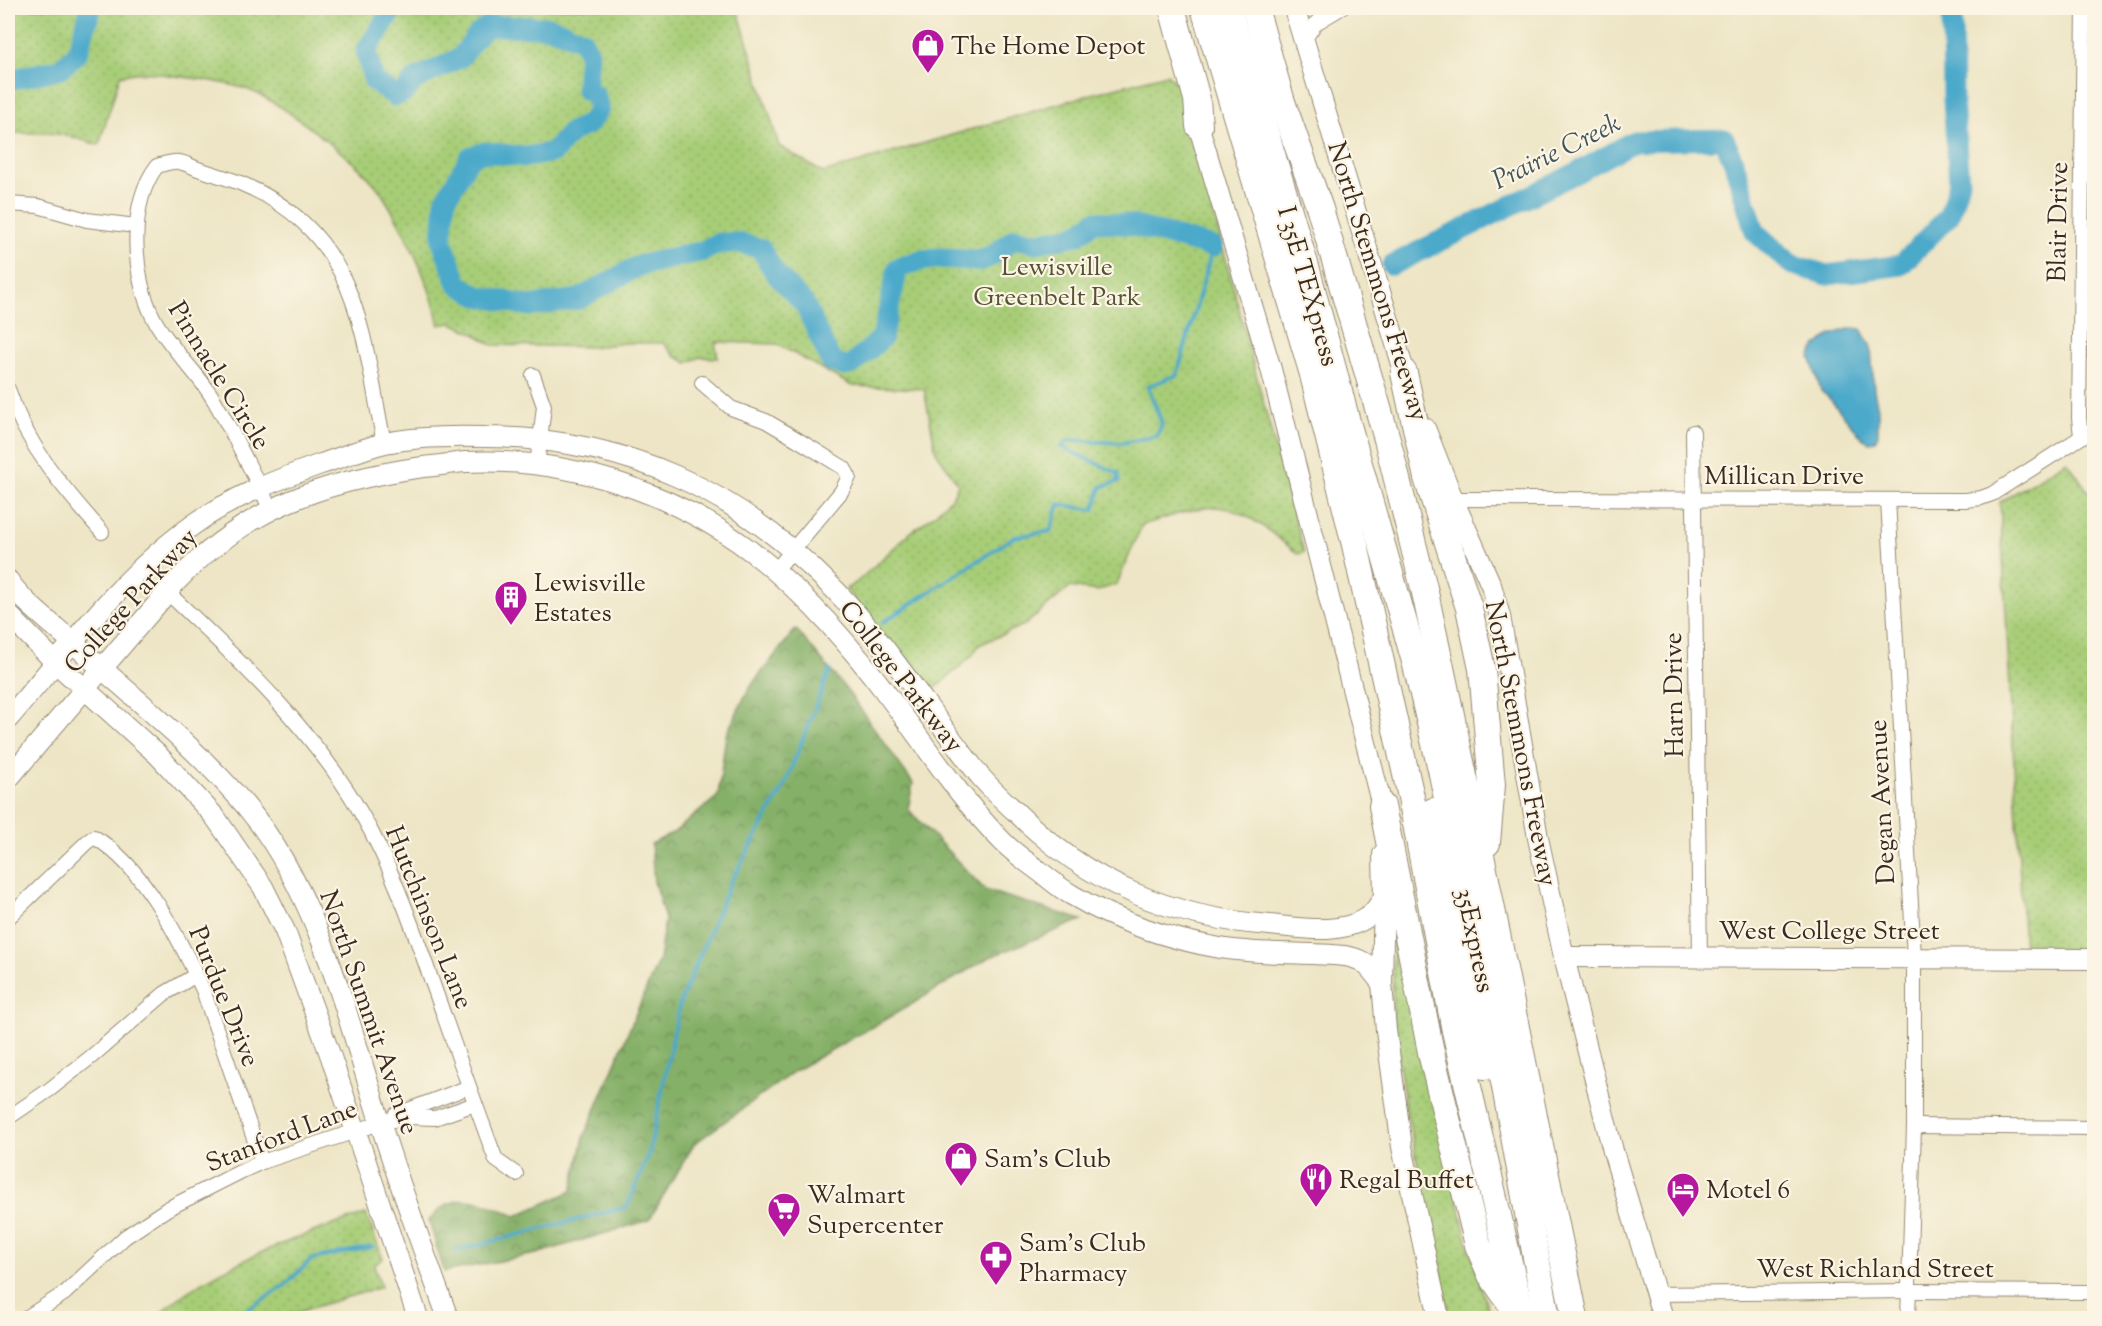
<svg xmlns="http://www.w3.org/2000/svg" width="2102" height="1326" viewBox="0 0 2102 1326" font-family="'Sorts Mill Goudy',serif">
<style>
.grass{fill:url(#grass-dots);stroke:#717c4a;stroke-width:1.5}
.forest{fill:url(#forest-crowns);stroke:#606d43;stroke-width:1.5}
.water{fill:#4ca9ca;stroke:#446a74;stroke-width:1.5}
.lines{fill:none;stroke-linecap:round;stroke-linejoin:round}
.stream{stroke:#4ca9ca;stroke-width:4}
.river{stroke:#4ca9ca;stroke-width:21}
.street-casing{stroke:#948872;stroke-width:16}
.secondary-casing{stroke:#948872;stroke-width:22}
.highway-casing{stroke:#948872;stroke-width:28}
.street{stroke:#fff;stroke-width:14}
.secondary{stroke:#fff;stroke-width:20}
.highway{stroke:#fff;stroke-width:26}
.labels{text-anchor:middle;stroke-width:4.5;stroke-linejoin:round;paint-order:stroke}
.poi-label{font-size:26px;fill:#3b2a1e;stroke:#fcf5e5;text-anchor:start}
.street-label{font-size:26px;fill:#3b2a1e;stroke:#fcf5e5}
.park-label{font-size:26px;fill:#565334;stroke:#fcf5e5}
.water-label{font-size:27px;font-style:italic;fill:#41565a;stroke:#fcf5e5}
</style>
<defs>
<pattern id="grass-dots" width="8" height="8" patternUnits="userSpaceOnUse" patternTransform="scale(1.5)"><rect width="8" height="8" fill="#a7cd77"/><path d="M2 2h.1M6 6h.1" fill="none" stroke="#91b066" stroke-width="1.8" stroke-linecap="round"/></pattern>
<pattern id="forest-crowns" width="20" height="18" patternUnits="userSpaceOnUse" patternTransform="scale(1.5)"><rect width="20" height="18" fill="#85b068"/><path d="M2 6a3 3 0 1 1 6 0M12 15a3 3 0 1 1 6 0" fill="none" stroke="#6e8f55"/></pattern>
</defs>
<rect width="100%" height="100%" fill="#fcf5e5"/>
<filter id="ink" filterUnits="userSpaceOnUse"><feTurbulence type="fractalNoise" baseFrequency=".0167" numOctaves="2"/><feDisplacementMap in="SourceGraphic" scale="12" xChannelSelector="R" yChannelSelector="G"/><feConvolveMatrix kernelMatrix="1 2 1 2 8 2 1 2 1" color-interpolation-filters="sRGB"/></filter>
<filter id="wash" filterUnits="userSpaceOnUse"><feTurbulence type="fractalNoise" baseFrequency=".008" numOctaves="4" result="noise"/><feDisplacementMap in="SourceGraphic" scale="24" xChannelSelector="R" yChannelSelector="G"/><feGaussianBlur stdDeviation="1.35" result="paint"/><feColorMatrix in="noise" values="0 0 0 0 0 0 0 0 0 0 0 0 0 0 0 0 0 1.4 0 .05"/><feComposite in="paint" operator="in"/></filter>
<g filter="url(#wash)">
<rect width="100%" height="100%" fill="#ede5c5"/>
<g class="grass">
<path d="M8 8H737L779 146 823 173 1088 95 1167 74 1179 86C1223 241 1260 397 1304 552L1298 554C1275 536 1253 514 1224 508 1201 504 1164 519 1142 525L1117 584 1097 591 1070 587 1026 624 979 645 971 657 933 690H925L846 589 857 582 911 532 935 514 953 496 958 484 936 452 924 389 852 386 777 344 715 342 718 358 700 357 687 363 675 356 663 343H625L594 347 492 345 475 334 452 323 439 325C431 284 403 226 380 191 361 164 277 99 246 89 226 83 203 79 183 77 161 74 141 69 120 76L99 145 65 135 47 133H8Z"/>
<path d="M2067 461 2094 500V953L2024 952 2000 502Z"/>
<path d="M1394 920 1467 1240 1491 1318H1450L1406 1109 1392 1020Z"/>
<path d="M366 1214 383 1259 374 1265 381 1287 278 1318H154C165 1310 175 1300 187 1292 242 1256 304 1234 366 1214Z"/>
</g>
<path class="forest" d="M796 629 849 693 913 783 908 809 985 890 1082 920 988 958 907 1007 796 1070 694 1144 649 1220 536 1254 444 1272 429 1221C455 1187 483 1202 516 1216L572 1191 584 1137 659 959 665 919 654 882 651 844 673 833 718 796 726 735 749 688Z"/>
<path class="water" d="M1853 328 1861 329 1871 347 1874 390 1878 409V434L1875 441 1869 442 1863 439 1829 398 1821 391 1810 357C1818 338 1835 332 1853 328Z"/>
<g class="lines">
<g class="stream">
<path d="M882 623 1014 537 1051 531 1059 504 1094 510 1101 487 1119 481 1118 473 1061 447 1070 440 1122 443 1157 436 1162 424 1148 386 1177 375 1213 247"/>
<path d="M455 1251 627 1207 649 1153 680 1003 729 885 785 785 830 670"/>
<path d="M234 1318 284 1286 312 1259 372 1247"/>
</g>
<g class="river">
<path d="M389 8V15L366 51 374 81 395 96 405 92 414 80 460 58 479 33 490 26 550 27 582 40 589 53 586 90 595 95 599 109 589 124 571 132 554 152 526 157 485 152 470 157 445 201 442 241 458 284 478 296 530 306 579 299 638 266 703 251 719 243H740L761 249 775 273 805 305 831 361 844 366 853 364 882 338 898 268 918 261 940 258 978 261 990 257 1015 238 1037 243 1077 235 1095 221 1131 225 1213 247"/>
<path d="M8 80 60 69 77 54 91 8"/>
<path d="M1392 265 1580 171 1634 141 1724 139 1734 163 1755 232 1791 264 1827 275 1901 265 1949 216 1959 182 1953 100 1952 8"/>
</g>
</g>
</g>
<g filter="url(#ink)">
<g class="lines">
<defs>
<g id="street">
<path d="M1304 40 1316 23 1341 8"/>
<path d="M8 204 38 206 87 220 136 226"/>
<path d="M533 375 544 406 537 466"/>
<path d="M702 383 731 408 766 421 795 438 844 468 849 477 841 492 775 571"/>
<path d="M8 389C26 445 63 488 102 532"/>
<path d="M1693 432 1700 957"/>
<path d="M2081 436 2079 418 2084 8"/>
<path d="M1453 499 1966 500 1981 498 1992 494 2094 429"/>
<path d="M1888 500 1914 957V1126L1908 1318"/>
<path d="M271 510C253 473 234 435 214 400 197 371 170 349 154 319 132 277 128 204 157 166 164 164 173 161 179 162 186 163 194 168 201 170 214 174 227 178 240 183 360 233 362 333 384 443"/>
<path d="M167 592C238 659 312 728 361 813 391 865 410 920 430 976 452 1038 473 1099 496 1160L516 1174"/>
<path d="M8 918 87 842 94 837C144 866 180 940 203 990L262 1162"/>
<path d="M395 1115 469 1087"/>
<path d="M8 1118 49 1090 91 1057 164 994 196 975"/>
<path d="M1914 1126 2094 1128"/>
<path d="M1656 1294 1908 1291 2094 1292"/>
<path d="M26 1318 65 1293 125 1237 167 1209 240 1172 262 1162 380 1123 408 1117 435 1118 475 1104"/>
</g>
<g id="secondary">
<path d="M1294 8 1409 387"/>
<path d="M1195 114 1271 369 1382 806V819"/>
<path d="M1425 428 1453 499 1491 585 1500 616 1538 838 1564 957 1613 1151 1663 1318"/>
<path d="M8 580C24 603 49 621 70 640 129 694 193 744 245 805 316 889 345 1009 377 1112 398 1181 423 1250 448 1318"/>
<path d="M8 614 56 663 158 755 215 817 263 887 285 931 331 1057 418 1318"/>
<path d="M8 719C66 652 120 577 193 525 232 497 276 480 321 464 342 457 364 448 385 443 418 436 452 436 485 437 627 438 738 490 836 591 890 648 931 715 980 776 991 789 1004 801 1016 812 1088 883 1170 918 1270 925 1301 928 1342 936 1369 916 1375 912 1380 903 1384 897"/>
<path d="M8 779 175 583C245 508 323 481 423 467 437 466 452 463 466 462 573 457 684 495 766 563 814 603 855 651 892 701 928 749 961 800 1003 842 1015 854 1030 864 1043 874 1052 881 1061 889 1072 895 1116 921 1169 939 1220 948 1250 953 1283 953 1313 954 1329 955 1349 954 1363 962 1370 967 1376 977 1382 983"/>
<path d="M1383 854 1384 897 1382 983 1386 1030 1402 1147 1439 1318"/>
<path d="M1564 957 2094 959"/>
</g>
<g id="highway">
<path d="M1172 8 1197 99 1199 126"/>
<path d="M1204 8 1312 371 1355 545 1411 797 1455 1031 1522 1318"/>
<path d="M1228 8 1308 274 1346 418 1416 665 1441 769 1493 1021 1547 1318"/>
<path d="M1255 8 1282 102 1320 209 1387 439 1424 588 1484 870 1575 1318"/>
<path d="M1404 373 1427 478 1469 608 1482 669 1492 785 1487 843"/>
<path d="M1382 806 1432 1057 1478 1245 1491 1275 1514 1308"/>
<path d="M1433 811 1448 900 1484 1066"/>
</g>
</defs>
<use href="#street" class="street-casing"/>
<use href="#secondary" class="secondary-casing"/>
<use href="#highway" class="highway-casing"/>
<use href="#street" class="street"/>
<use href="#secondary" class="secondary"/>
<use href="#highway" class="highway"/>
</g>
</g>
<defs>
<symbol id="shop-pin" viewBox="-11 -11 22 30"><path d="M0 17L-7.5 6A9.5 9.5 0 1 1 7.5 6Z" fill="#b5179e" stroke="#fcf5e5"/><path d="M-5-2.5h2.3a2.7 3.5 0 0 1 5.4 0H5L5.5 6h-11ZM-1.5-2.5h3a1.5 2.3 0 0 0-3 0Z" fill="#fff"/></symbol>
<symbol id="building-pin" viewBox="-11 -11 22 30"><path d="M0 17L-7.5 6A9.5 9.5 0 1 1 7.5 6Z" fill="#b5179e" stroke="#fcf5e5"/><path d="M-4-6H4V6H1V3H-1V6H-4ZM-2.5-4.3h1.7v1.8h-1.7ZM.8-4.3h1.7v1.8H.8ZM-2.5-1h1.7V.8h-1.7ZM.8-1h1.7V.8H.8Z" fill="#fff"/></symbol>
<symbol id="restaurant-pin" viewBox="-11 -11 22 30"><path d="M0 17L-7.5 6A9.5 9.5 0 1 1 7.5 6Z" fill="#b5179e" stroke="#fcf5e5"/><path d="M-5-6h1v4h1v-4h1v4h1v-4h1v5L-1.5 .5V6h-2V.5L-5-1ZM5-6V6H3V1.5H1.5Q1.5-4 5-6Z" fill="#fff"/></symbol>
<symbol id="hotel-pin" viewBox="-11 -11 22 30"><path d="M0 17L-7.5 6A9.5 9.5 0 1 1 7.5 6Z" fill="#b5179e" stroke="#fcf5e5"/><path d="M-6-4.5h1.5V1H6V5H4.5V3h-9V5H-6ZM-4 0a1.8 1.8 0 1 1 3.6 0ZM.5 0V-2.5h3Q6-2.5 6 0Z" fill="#fff"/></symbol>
<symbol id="supermarket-pin" viewBox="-11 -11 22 30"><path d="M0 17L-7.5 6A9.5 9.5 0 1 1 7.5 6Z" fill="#b5179e" stroke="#fcf5e5"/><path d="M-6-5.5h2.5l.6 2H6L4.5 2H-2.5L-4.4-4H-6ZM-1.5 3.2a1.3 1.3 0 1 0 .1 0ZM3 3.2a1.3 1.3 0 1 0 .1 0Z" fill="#fff"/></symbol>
<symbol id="pharmacy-pin" viewBox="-11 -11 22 30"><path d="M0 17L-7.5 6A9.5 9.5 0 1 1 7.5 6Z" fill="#b5179e" stroke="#fcf5e5"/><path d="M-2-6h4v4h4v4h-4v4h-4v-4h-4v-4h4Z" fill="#fff"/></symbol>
</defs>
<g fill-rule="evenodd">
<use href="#shop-pin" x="909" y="26" width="38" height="52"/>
<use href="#building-pin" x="492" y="578" width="38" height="52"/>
<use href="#shop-pin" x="942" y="1139" width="38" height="52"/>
<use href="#restaurant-pin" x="1297" y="1160" width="38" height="52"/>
<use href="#hotel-pin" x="1664" y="1170" width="38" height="52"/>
<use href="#supermarket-pin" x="765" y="1190" width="38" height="52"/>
<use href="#pharmacy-pin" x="977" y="1238" width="38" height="52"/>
</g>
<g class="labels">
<g class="poi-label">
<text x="951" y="54">The Home Depot</text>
<text x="534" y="591">Lewisville<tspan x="534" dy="30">Estates</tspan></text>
<text x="984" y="1167">Sam's Club</text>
<text x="1339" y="1188">Regal Buffet</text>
<text x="1706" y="1198">Motel 6</text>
<text x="807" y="1203">Walmart<tspan x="807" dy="30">Supercenter</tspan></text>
<text x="1019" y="1251">Sam's Club<tspan x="1019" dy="30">Pharmacy</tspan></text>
</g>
<g class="street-label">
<text transform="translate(2057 222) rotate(-89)" y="9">Blair Drive</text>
<text transform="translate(1379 281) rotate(73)" y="9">North Stemmons Freeway</text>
<text transform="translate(1309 286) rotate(74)" y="9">I 35E TEXpress</text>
<text transform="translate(220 375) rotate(58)" y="9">Pinnacle Circle</text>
<text x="1784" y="484">Millican Drive</text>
<text transform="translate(130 600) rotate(-48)" y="9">College Parkway</text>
<text transform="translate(902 676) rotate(52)" y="9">College Parkway</text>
<text transform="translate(1673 695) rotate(-91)" y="9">Harn Drive</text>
<text transform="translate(1522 743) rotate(79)" y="9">North Stemmons Freeway</text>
<text transform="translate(1881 802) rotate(-93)" y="9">Degan Avenue</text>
<text transform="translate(430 917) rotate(68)" y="9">Hutchinson Lane</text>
<text x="1829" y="939">West College Street</text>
<text transform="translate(1476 940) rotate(78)" y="9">35Express</text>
<text transform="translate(225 996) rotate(68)" y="9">Purdue Drive</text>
<text transform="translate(370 1012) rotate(71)" y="9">North Summit Avenue</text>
<text transform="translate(281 1135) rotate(-21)" y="9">Stanford Lane</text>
<text x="1875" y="1277">West Richland Street</text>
</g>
<g class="park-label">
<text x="1057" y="275">Lewisville<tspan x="1057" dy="30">Greenbelt Park</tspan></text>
</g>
<g class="water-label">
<text transform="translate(1556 151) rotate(-26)" y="9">Prairie Creek</text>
</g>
</g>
<rect width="2102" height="1326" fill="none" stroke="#fcf5e5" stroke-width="30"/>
</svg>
